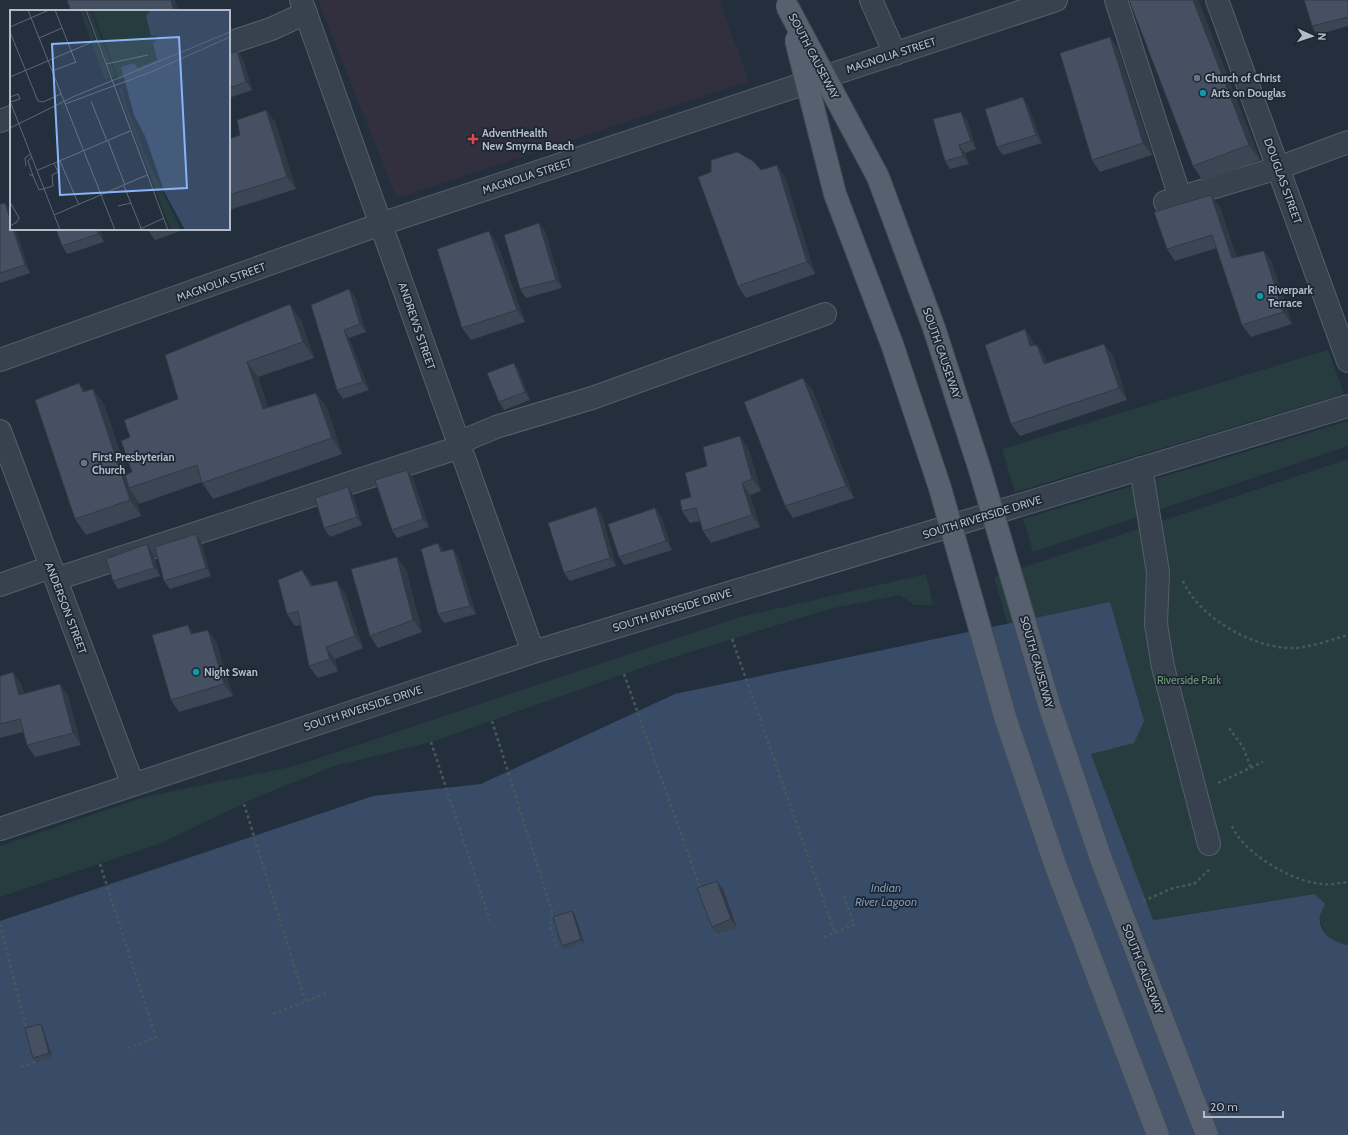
<svg xmlns="http://www.w3.org/2000/svg" width="1348" height="1135" viewBox="0 0 1348 1135" font-family="Cabin,sans-serif">
<style>
.medical{fill:#32303f}
.green{fill:#263c3f}
.water{fill:#394c67}
.lines{fill:none;stroke-linecap:round;stroke-linejoin:round}
.minor-casing{stroke:#565f6c;stroke-width:24}
.path{stroke:#44595c;stroke-width:2.5;stroke-dasharray:3 3;stroke-linecap:butt}
.minor{stroke:#38414e;stroke-width:22}
.major-bridge-casing{stroke:#414a57;stroke-width:24;stroke-linecap:butt}
.major-bridge{stroke:#56606e;stroke-width:22}
.wall{fill:#3b4654}
.shaded-wall{fill:#303945}
.building{fill:#455162;stroke:#303945}
.worship-dot{fill:#6b7280;stroke:#1d2633;stroke-width:1.5}
.culture-dot{fill:#0f9aa8;stroke:#1d2633;stroke-width:1.5}
.health-dot{fill:#e0444e;stroke:#1d2633;stroke-width:1.5}
.labels{text-anchor:middle;stroke-width:3.5;stroke-linejoin:round;paint-order:stroke}
.street-label{font-size:11px;fill:#b4bcc9;stroke:#1d2633}
.poi-label{font-size:11px;font-weight:bold;fill:#b4bcc9;stroke:#1d2633;text-anchor:start}
.park-label{font-size:11px;fill:#6b9a76;stroke:#1d2633}
.water-label{font-size:12px;font-style:italic;fill:#7c92b1;stroke:#1d2633}
.inset-road{fill:none;stroke:#5e6776;stroke-width:1}
.view{fill:#8ab4f8;fill-opacity:0.15;stroke:#8ab4f8;stroke-width:2}
.inset-edge{fill:none;stroke:#b4bcc9;stroke-width:2}
</style>
<rect width="100%" height="100%" fill="#242f3e"/>
<path class="medical" d="M318 0H719L749 81 397 198Z"/>
<g class="green">
<path d="M1328 350 1344 394 1015 492 1002 449Z"/>
<path d="M1348 421V446L1033 552 1023 519Z"/>
<path d="M1348 459V945C1319 942 1320 917 1315 894L1095 929 994 577Z"/>
<path d="M926 574 933 605H914L900 595 829 609 658 662 431 742 334 766 257 797 159 844 0 897V846L145 797 295 766 740 617Z"/>
</g>
<path class="water" d="M1110 602 1144 721 1134 743 1091 754 1153 920 1315 894 1325 904C1324 907 1321 912 1320 915 1317 932 1334 943 1348 945V1135H0V921L373 796 481 784 675 694Z"/>
<g class="lines">
<defs>
<g id="minor">
<path d="M301 0 533 652"/>
<path d="M871 0 895 54"/>
<path d="M1116 0 1180 197"/>
<path d="M1217 0 1348 361"/>
<path d="M229 43 271 29 306 13"/>
<path d="M0 121 11 117"/>
<path d="M1165 202 1278 168 1348 142"/>
<path d="M0 360 381 224 1056 0"/>
<path d="M0 431 133 785"/>
<path d="M458 443 496 427 592 398 825 314"/>
<path d="M1141 468 1158 572 1156 624 1163 667 1209 844"/>
<path d="M56 579 460 447"/>
<path d="M0 585 51 567"/>
<path d="M0 829 533 652 1348 406"/>
</g>
</defs>
<use href="#minor" class="minor-casing"/>
<g class="path">
<path d="M1183 581C1199 618 1254 649 1294 648 1308 648 1334 639 1348 635"/>
<path d="M732 639 835 933"/>
<path d="M624 674 701 890"/>
<path d="M492 721 553 915 550 926 558 950"/>
<path d="M1229 728 1243 747 1251 768"/>
<path d="M431 742 490 921"/>
<path d="M1218 783 1263 762"/>
<path d="M244 804 305 1001"/>
<path d="M1232 826C1243 853 1294 883 1323 884 1331 885 1340 883 1348 882"/>
<path d="M100 864 156 1038 128 1048"/>
<path d="M1143 901 1173 888 1194 884 1211 868"/>
<path d="M0 924 27 1031"/>
<path d="M716 933 717 935 725 932"/>
<path d="M824 937 854 925 844 895"/>
<path d="M273 1014 327 993"/>
<path d="M21 1067 36 1062 35 1060"/>
</g>
<use href="#minor" class="minor"/>
<defs>
<g id="major-bridge">
<path d="M787 6 878 177 934 328 980 470 1051 711 1101 859 1207 1135"/>
<path d="M796 40 835 194 892 344 940 488 1006 720 1056 867 1158 1135"/>
</g>
</defs>
<use href="#major-bridge" class="major-bridge-casing"/>
<use href="#major-bridge" class="major-bridge"/>
</g>
<g class="wall">
<path d="M1129 0H1198L1260 160 1203 181 1193 166Z"/>
<path d="M1348 0V26L1317 35 1312 26Z"/>
<path d="M1110 37 1118 49 1152 155 1100 172 1092 160Z"/>
<path d="M237 51 243 59 252 90 229 98V54Z"/>
<path d="M1028 106 1042 143 1003 155 997 147Z"/>
<path d="M266 110 275 122 296 189 229 210V139L240 135Z"/>
<path d="M967 120 976 149 965 153 969 164 950 169 945 161Z"/>
<path d="M761 170 785 177 815 274 746 298 738 286Z"/>
<path d="M0 204 10 211 11 229 30 273 0 283Z"/>
<path d="M1220 207 1236 257 1264 251 1272 263 1292 324 1251 337 1242 325 1217 248 1175 261 1167 249Z"/>
<path d="M100 229 104 242 67 254 62 246Z"/>
<path d="M147 229H186L155 240Z"/>
<path d="M545 231 562 288 526 298 520 289Z"/>
<path d="M497 243 525 322 471 340 462 328Z"/>
<path d="M355 297 366 332 349 338 369 390 343 399 337 390 311 305Z"/>
<path d="M301 320 314 358 258 377 268 407 316 393 327 408 342 454 213 499 202 482 139 504 135 497 141 516 86 535 75 519 79 383 85 391 104 404 127 474 132 472 130 437 178 399Z"/>
<path d="M1033 341 1035 345H1037L1045 357 1047 363 1113 355 1127 400 1020 436 1011 424Z"/>
<path d="M519 371 530 400 504 410 499 402Z"/>
<path d="M812 389 854 498 793 518 785 506Z"/>
<path d="M748 448 761 491 750 495 760 527 711 543 703 531 700 521 690 523 682 511 691 497 707 466Z"/>
<path d="M413 478 429 527 397 538 392 530Z"/>
<path d="M353 495 362 525 330 537 324 528Z"/>
<path d="M602 515 616 566 570 581 564 573Z"/>
<path d="M661 516 672 550 624 565 619 557Z"/>
<path d="M196 534 201 542 211 576 170 589 164 581Z"/>
<path d="M438 543 444 551 453 549 458 557 476 614 444 623 438 614Z"/>
<path d="M153 553 160 576 118 589 113 581Z"/>
<path d="M406 569 422 632 378 648 370 636Z"/>
<path d="M302 570 313 586 345 593 363 648 335 659 338 671 318 678 309 666 301 625 295 626 287 614Z"/>
<path d="M216 642 233 696 179 712 171 700Z"/>
<path d="M13 672 21 684 24 694 60 684 68 696 81 745 35 757 27 745 23 732 0 738V676Z"/>
<path d="M717 881 723 889 737 928 717 935 712 927Z"/>
<path d="M575 915 584 943 565 950 562 946Z"/>
<path d="M41 1024 43 1028 52 1057 36 1062 33 1058Z"/>
</g>
<g class="shaded-wall">
<path d="M171 0H175L179 11H174Z"/>
<path d="M1193 0H1198L1260 160 1249 145Z"/>
<path d="M1110 37 1118 49 1152 155 1143 143Z"/>
<path d="M237 51 243 59 252 90 246 82Z"/>
<path d="M1023 97 1028 106 1042 143 1036 135Z"/>
<path d="M266 110 275 122 296 189 287 177Z"/>
<path d="M961 112 967 120 976 149 971 141Z"/>
<path d="M959 145 965 153 969 164 963 156Z"/>
<path d="M777 165 785 177 815 274 807 262Z"/>
<path d="M1211 195 1220 207 1241 269 1232 258Z"/>
<path d="M5 203 11 212V222Z"/>
<path d="M539 223 545 231 562 288 556 280Z"/>
<path d="M13 229H16L30 273 25 265Z"/>
<path d="M97 229H100L104 242 98 234Z"/>
<path d="M489 231 497 243 525 322 517 310Z"/>
<path d="M1264 251 1272 263 1292 324 1283 312Z"/>
<path d="M349 289 355 297 366 332 360 324Z"/>
<path d="M290 304 301 320 314 358 303 342Z"/>
<path d="M1025 329 1033 341 1039 358 1030 346Z"/>
<path d="M344 330 349 338 369 390 363 382Z"/>
<path d="M1104 344 1113 355 1127 400 1119 388Z"/>
<path d="M1037 345 1045 357 1052 376 1044 364Z"/>
<path d="M247 362 258 377 273 424 263 409Z"/>
<path d="M514 363 519 371 530 400 525 392Z"/>
<path d="M803 378 812 389 854 498 846 486Z"/>
<path d="M79 383 90 398 83 392Z"/>
<path d="M93 389 104 404 131 487 129 488 135 497 141 516 130 500Z"/>
<path d="M316 393 327 408 342 454 332 438Z"/>
<path d="M740 436 748 448 761 491 752 479Z"/>
<path d="M407 470 413 478 429 527 423 519Z"/>
<path d="M742 483 750 495 760 527 752 515Z"/>
<path d="M348 487 353 495 362 525 357 517Z"/>
<path d="M596 507 602 515 616 566 610 558Z"/>
<path d="M655 508 661 516 672 550 666 541Z"/>
<path d="M196 534 201 542 211 576 206 568Z"/>
<path d="M438 543 444 551 441 552Z"/>
<path d="M147 544 153 553 160 576 154 568Z"/>
<path d="M453 549 458 557 476 614 470 606Z"/>
<path d="M397 557 406 569 422 632 413 620Z"/>
<path d="M302 570 311 582 319 598 311 586Z"/>
<path d="M337 581 345 593 363 648 355 636Z"/>
<path d="M188 625 196 637 191 634Z"/>
<path d="M208 630 216 642 233 696 224 684Z"/>
<path d="M326 647 335 659 338 671 330 659Z"/>
<path d="M13 672 21 684 27 707 19 695Z"/>
<path d="M60 684 68 696 81 745 73 733Z"/>
<path d="M717 881 723 889 737 928 731 919Z"/>
<path d="M572 911 575 915 584 943 581 939Z"/>
<path d="M41 1024 43 1028 52 1057 49 1053Z"/>
</g>
<g class="building">
<path d="M67 0H171L174 11H71Z"/>
<path d="M1129 0H1193L1249 145 1193 166Z"/>
<path d="M1304 0H1348V17L1312 26Z"/>
<path d="M1110 37 1143 143 1092 160 1060 53Z"/>
<path d="M237 51 246 82 229 88V54Z"/>
<path d="M1023 97 1036 135 997 147 985 109Z"/>
<path d="M266 110 287 177 229 195V139L240 135 237 120Z"/>
<path d="M961 112 971 141 959 145 963 156 945 161 933 119Z"/>
<path d="M737 152 753 161 761 170 777 165 807 262 738 286 698 177 711 172V160Z"/>
<path d="M1211 195 1232 258 1264 251 1283 312 1242 325 1212 235 1167 249 1154 212Z"/>
<path d="M5 203 11 222V229H13L25 265 0 273V204Z"/>
<path d="M539 223 556 280 520 289 504 235Z"/>
<path d="M56 229H97L98 234 62 246Z"/>
<path d="M489 231 517 310 462 328 437 249Z"/>
<path d="M349 289 360 324 344 330 363 382 337 390 311 305Z"/>
<path d="M290 304 303 342 247 362 263 409 316 393 332 438 202 483 197 465 129 488 125 475 132 472 121 441 130 437 124 420 178 399 165 355Z"/>
<path d="M1025 329 1030 346 1037 345 1044 364 1104 344 1119 388 1011 424 985 345Z"/>
<path d="M514 363 525 392 499 402 487 373Z"/>
<path d="M803 378 846 486 785 506 744 402Z"/>
<path d="M79 383 83 392 93 389 130 500 75 519 35 400Z"/>
<path d="M740 436 752 479 742 483 752 515 703 531 696 508 682 511 680 500 691 497 685 473 707 466 703 447Z"/>
<path d="M407 470 423 519 392 530 375 480Z"/>
<path d="M348 487 357 517 324 528 315 498Z"/>
<path d="M596 507 610 558 564 573 548 523Z"/>
<path d="M655 508 666 541 619 557 608 524Z"/>
<path d="M196 534 206 568 164 581 155 547Z"/>
<path d="M438 543 441 552 453 549 470 606 438 614 421 549Z"/>
<path d="M147 544 154 568 113 581 106 559Z"/>
<path d="M397 557 413 620 370 636 351 569Z"/>
<path d="M302 570 311 586 337 581 355 636 326 647 330 659 309 666 298 611 287 614 278 580Z"/>
<path d="M188 625 191 634 208 630 224 684 171 700 152 635Z"/>
<path d="M13 672 19 695 60 684 73 733 27 745 20 719 0 724V676Z"/>
<path d="M717 881 731 919 712 927 697 888Z"/>
<path d="M572 911 581 939 562 946 553 917Z"/>
<path d="M41 1024 49 1053 33 1058 25 1028Z"/>
</g>
<g class="worship-dot">
<circle cx="1197" cy="78" r="4"/>
<circle cx="84" cy="463" r="4"/>
</g>
<g class="culture-dot">
<circle cx="1203" cy="93" r="4"/>
<circle cx="1260" cy="296" r="4"/>
<circle cx="196" cy="672" r="4"/>
</g>
<path class="health-dot" d="M471 133h4v4h4v4h-4v4h-4v-4h-4v-4h4z"/>
<g class="labels">
<g class="street-label">
<text transform="translate(891 55) rotate(-18)" y="4">MAGNOLIA STREET</text>
<text transform="translate(814 56) rotate(62)" y="4">SOUTH CAUSEWAY</text>
<text transform="translate(527 176) rotate(-18)" y="4">MAGNOLIA STREET</text>
<text transform="translate(1283 181) rotate(70)" y="4">DOUGLAS STREET</text>
<text transform="translate(221 282) rotate(-20)" y="4">MAGNOLIA STREET</text>
<text transform="translate(417 326) rotate(71)" y="4">ANDREWS STREET</text>
<text transform="translate(942 353) rotate(71)" y="4">SOUTH CAUSEWAY</text>
<text transform="translate(982 517) rotate(-17)" y="4">SOUTH RIVERSIDE DRIVE</text>
<text transform="translate(66 608) rotate(69)" y="4">ANDERSON STREET</text>
<text transform="translate(672 610) rotate(-17)" y="4">SOUTH RIVERSIDE DRIVE</text>
<text transform="translate(1037 662) rotate(74)" y="4">SOUTH CAUSEWAY</text>
<text transform="translate(363 708) rotate(-18)" y="4">SOUTH RIVERSIDE DRIVE</text>
<text transform="translate(1143 969) rotate(69)" y="4">SOUTH CAUSEWAY</text>
</g>
<g class="poi-label">
<text x="1205" y="82">Church of Christ</text>
<text x="1211" y="97">Arts on Douglas</text>
<text x="482" y="137">AdventHealth<tspan x="482" dy="13">New Smyrna Beach</tspan></text>
<text x="1268" y="294">Riverpark<tspan x="1268" dy="13">Terrace</tspan></text>
<text x="92" y="461">First Presbyterian<tspan x="92" dy="13">Church</tspan></text>
<text x="204" y="676">Night Swan</text>
</g>
<g class="park-label">
<text x="1189" y="684">Riverside Park</text>
</g>
<g class="water-label">
<text x="886" y="892">Indian<tspan x="886" dy="14">River Lagoon</tspan></text>
</g>
</g>
<g transform="translate(10 10)">
<rect width="220" height="220" fill="#242f3e"/>
<path d="M70 0H74L85 29 81 31ZM77 0H80L106 66 102 67ZM82 0H140L137 6 142 26 146 25 148 28 143 33 148 57 109 70ZM87 32 100 68 95 70 82 34ZM113 77 114 89 134 143 171 220H161L115 98 109 78Z" fill="#263c3f"/>
<path d="M140 0H220V220H175L154 181 135 126 124 105 111 57 124 53 128 58 147 50 143 33 148 28 146 26H141L136 6Z" fill="#394c67"/>
<path class="inset-road" d="M18 0 105 220M45 0 66 53M76 0 158 220M0 17 39 0M0 22 28 91 33 92 51 84M29 28 52 18M96 54 138 45M42 61 66 52M0 67 87 30M0 87 8 84 10 89 0 92M0 91 50 220M81 91 97 131M55 94 141 62 220 27M0 118 65 86 220 22M98 131 115 175M22 147 18 151 23 166M50 151 69 195M16 156 15 148 21 144M28 160 120 121M19 164 23 166 29 180 43 176 42 165 48 162 44 153M114 176 131 218M0 192 9 208 7 212 0 216M108 196 121 193M44 205 137 165M128 220 154 208"/>
<path class="view" d="M169 27 177 178 50 185 42 34Z"/>
<rect width="220" height="220" class="inset-edge"/>
</g>
<g transform="translate(1312 36) rotate(93)" stroke="#1d2633" stroke-width="3" paint-order="stroke">
<path d="M0-3L7 15L0 10L-7 15Z" fill="#b4bcc9"/>
<text y="-6" font-size="11" font-weight="bold" text-anchor="middle" fill="#b4bcc9">N</text>
</g>
<path d="M1204 1111v6h79v-6" fill="none" stroke="#b4bcc9" stroke-width="2"/>
<text x="1210" y="1111" font-size="12" fill="#b4bcc9" stroke="#1d2633" stroke-width="3" paint-order="stroke">20 m</text>
</svg>
